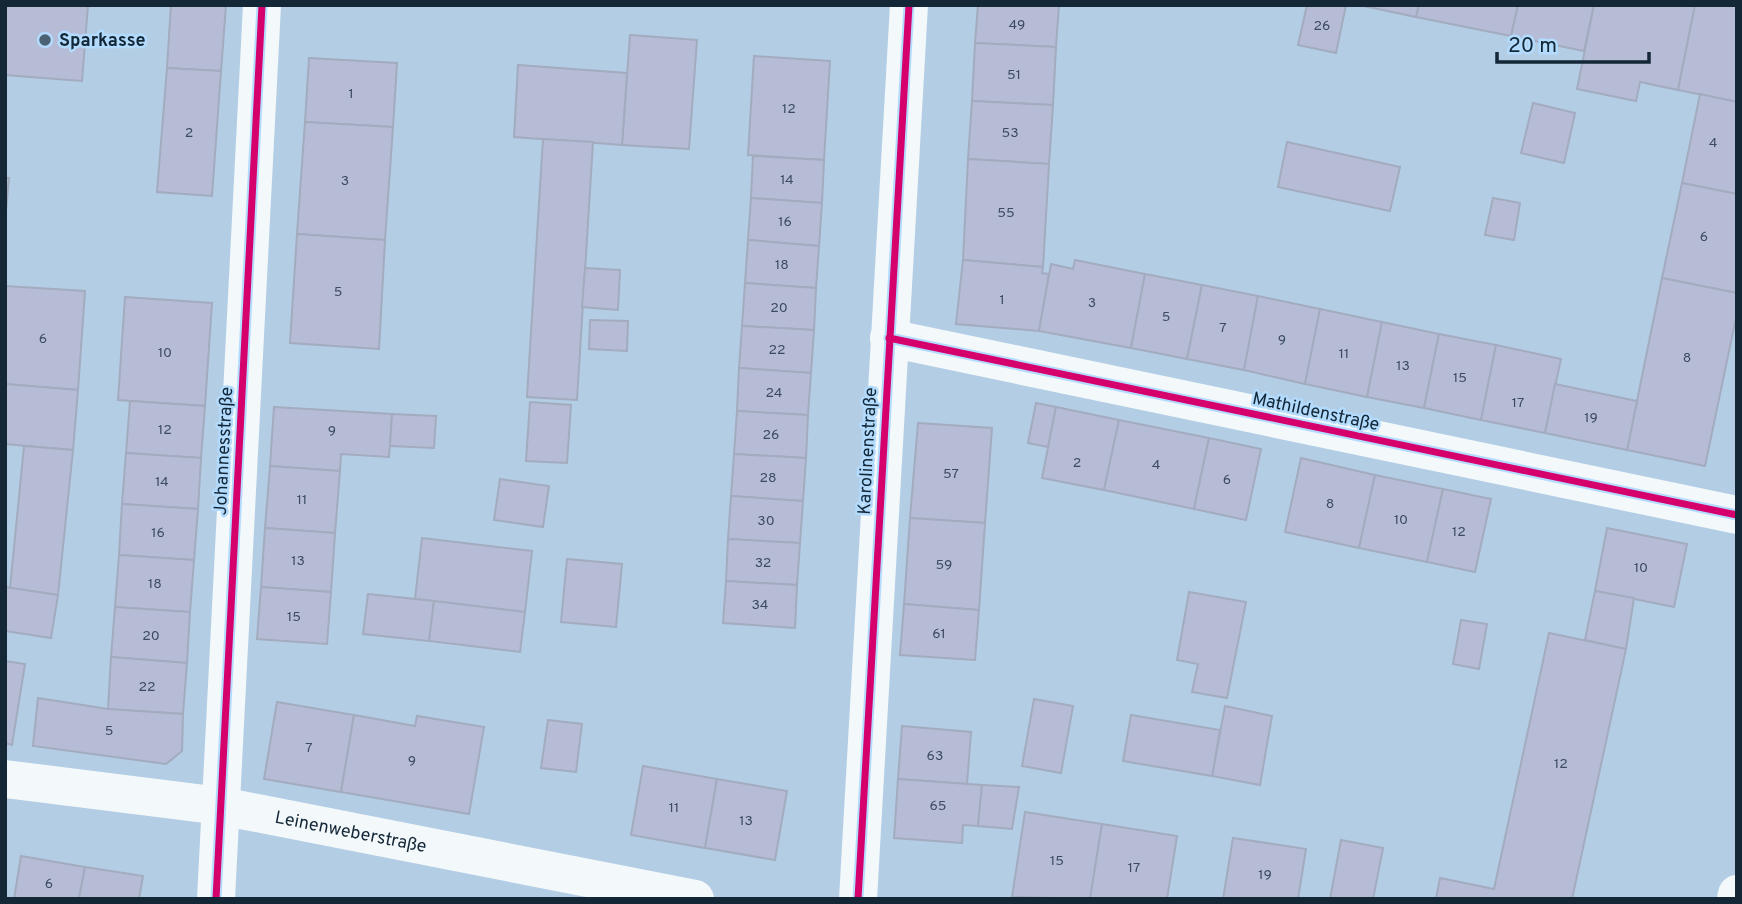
<svg xmlns="http://www.w3.org/2000/svg" width="1742" height="904" viewBox="0 0 1742 904" font-family="Overpass,sans-serif">
<style>
.building{fill:#b7bcd6;stroke:#a3abbf;stroke-width:2}
.lines{fill:none;stroke-linecap:round;stroke-linejoin:round}
.minor{stroke:#f3f8fb;stroke-width:38}
.cycleway-casing{stroke:#b3dbfe;stroke-width:11}
.cycleway{stroke:#d6006c;stroke-width:7}
.poi-dot{fill:#4b6174;stroke:#b3dbfe;stroke-width:2.5}
.labels{text-anchor:middle;stroke-width:5;stroke-linejoin:round;paint-order:stroke}
.number-label{font-size:14px;fill:#3c4c5f}
.poi-label{font-size:18px;font-weight:bold;fill:#132737;stroke:#b3dbfe;text-anchor:start}
.street-label{font-size:18px;fill:#132737;stroke:#b3dbfe}
</style>
<rect width="100%" height="100%" fill="#b2cde4"/>
<g class="building">
<path d="M5 5H88L82 81 5 75Z"/>
<path d="M171 5H226L221 71 167 68Z"/>
<path d="M978 5H1059L1056 47 975 43Z"/>
<path d="M1307 5H1346L1336 53 1298 45Z"/>
<path d="M1359 5H1419L1416 17Z"/>
<path d="M1419 5H1518L1511 36 1416 17Z"/>
<path d="M1518 5H1594L1584 51 1511 36Z"/>
<path d="M1594 5H1695L1678 90 1640 82 1636 101 1577 89Z"/>
<path d="M1695 5H1737V102L1678 90Z"/>
<path d="M630 35 697 40 689 149 622 145Z"/>
<path d="M975 43 1056 47 1053 105 972 101Z"/>
<path d="M754 56 830 61 824 160 748 155Z"/>
<path d="M309 58 397 63 393 127 305 122Z"/>
<path d="M518 65 627 73 622 145 514 137Z"/>
<path d="M167 68 221 71 212 196 157 192Z"/>
<path d="M1700 94 1737 102V194L1682 183Z"/>
<path d="M972 101 1053 105 1049 164 968 159Z"/>
<path d="M1533 103 1575 113 1564 163 1521 153Z"/>
<path d="M305 122 393 127 385 240 297 234Z"/>
<path d="M543 139 593 142 577 400 527 397Z"/>
<path d="M1287 142 1400 167 1390 211 1278 187Z"/>
<path d="M753 156 824 160 822 203 751 198Z"/>
<path d="M968 159 1049 164 1043 267 963 260Z"/>
<path d="M5 178H9L5 222Z"/>
<path d="M1682 183 1737 194V293L1662 278Z"/>
<path d="M751 198 822 203 819 246 748 240Z"/>
<path d="M1493 198 1520 203 1514 240 1485 235Z"/>
<path d="M297 234 385 240 379 349 290 343Z"/>
<path d="M748 240 819 246 816 288 745 283Z"/>
<path d="M963 260 1043 267 1042 273 1049 274 1039 331 956 324Z"/>
<path d="M1075 260 1145 274 1131 348 1039 331 1051 264 1073 269Z"/>
<path d="M585 268 620 270 618 310 582 307Z"/>
<path d="M1145 274 1202 285 1187 359 1131 348Z"/>
<path d="M1662 278 1737 293V313L1705 466 1627 450Z"/>
<path d="M745 283 816 288 814 330 742 326Z"/>
<path d="M1202 285 1258 296 1244 370 1187 359Z"/>
<path d="M5 286 85 291 78 390 5 384Z"/>
<path d="M1258 296 1320 309 1305 384 1244 370Z"/>
<path d="M125 297 212 303 205 406 118 400Z"/>
<path d="M1320 309 1382 322 1367 397 1305 384Z"/>
<path d="M590 320 628 321 627 351 589 349Z"/>
<path d="M1382 322 1439 334 1424 408 1367 397Z"/>
<path d="M742 326 814 330 811 373 739 368Z"/>
<path d="M1439 334 1496 345 1481 420 1424 408Z"/>
<path d="M1496 345 1561 359 1545 433 1481 420Z"/>
<path d="M739 368 811 373 808 415 737 411Z"/>
<path d="M5 384 78 390 73 450 5 444Z"/>
<path d="M1555 384 1637 401 1627 450 1545 433Z"/>
<path d="M130 401 205 406 201 458 126 453Z"/>
<path d="M530 402 571 405 567 463 526 461Z"/>
<path d="M1036 403 1056 407 1048 447 1028 443Z"/>
<path d="M274 407 392 414 389 457 341 454 340 471 270 466Z"/>
<path d="M1056 407 1119 420 1104 490 1042 478Z"/>
<path d="M737 411 808 415 806 458 734 454Z"/>
<path d="M392 414 436 416 434 448 390 446Z"/>
<path d="M1119 420 1209 438 1194 509 1104 490Z"/>
<path d="M918 423 992 428 985 523 910 518Z"/>
<path d="M1209 438 1261 449 1246 520 1194 509Z"/>
<path d="M24 446 73 450 58 595 10 588Z"/>
<path d="M126 453 201 458 198 509 122 504Z"/>
<path d="M734 454 806 458 803 501 731 496Z"/>
<path d="M1301 458 1375 475 1359 548 1285 532Z"/>
<path d="M270 466 340 471 335 533 265 528Z"/>
<path d="M1375 475 1443 489 1427 562 1359 548Z"/>
<path d="M500 479 549 486 543 527 494 520Z"/>
<path d="M1443 489 1491 499 1475 572 1427 562Z"/>
<path d="M731 496 803 501 800 543 728 539Z"/>
<path d="M122 504 198 509 194 560 119 555Z"/>
<path d="M910 518 985 523 979 610 904 604Z"/>
<path d="M265 528 335 533 331 592 261 587Z"/>
<path d="M1607 528 1687 544 1674 607 1595 591Z"/>
<path d="M422 538 532 551 525 612 415 599Z"/>
<path d="M728 539 800 543 797 585 726 581Z"/>
<path d="M119 555 194 560 190 612 115 607Z"/>
<path d="M567 559 622 564 616 627 561 622Z"/>
<path d="M726 581 797 585 795 628 723 623Z"/>
<path d="M5 587 58 595 51 638 5 631Z"/>
<path d="M261 587 331 592 327 644 257 639Z"/>
<path d="M1595 591 1634 598 1626 649 1585 640Z"/>
<path d="M1189 592 1246 602 1227 698 1192 692 1198 664 1177 660Z"/>
<path d="M368 594 434 601 429 641 363 634Z"/>
<path d="M434 601 525 612 520 652 429 641Z"/>
<path d="M904 604 979 610 975 660 900 655Z"/>
<path d="M115 607 190 612 187 663 111 657Z"/>
<path d="M1461 620 1487 624 1479 669 1453 664Z"/>
<path d="M1549 633 1626 649 1572 899H1436L1440 878 1494 889Z"/>
<path d="M111 657 187 663 183 714 108 709Z"/>
<path d="M5 661 25 664 12 745 5 743Z"/>
<path d="M38 698 108 709 183 714 182 751 166 764 33 746Z"/>
<path d="M1034 699 1073 706 1061 773 1022 766Z"/>
<path d="M277 702 354 715 341 792 264 779Z"/>
<path d="M1225 706 1272 716 1260 785 1212 776Z"/>
<path d="M354 715 415 726 417 716 484 727 469 814 341 792Z"/>
<path d="M1131 715 1220 730 1212 776 1123 761Z"/>
<path d="M548 720 582 724 576 772 541 768Z"/>
<path d="M902 726 971 732 967 784 898 779Z"/>
<path d="M643 766 717 779 705 848 631 835Z"/>
<path d="M717 779 787 791 775 860 705 848Z"/>
<path d="M898 779 982 785 978 826 963 825 962 843 894 838Z"/>
<path d="M982 785 1019 787 1012 829 978 826Z"/>
<path d="M1025 812 1102 824 1090 899 1012 897Z"/>
<path d="M1102 824 1177 836 1167 899H1090Z"/>
<path d="M1233 838 1306 849 1298 899H1223Z"/>
<path d="M1341 840 1383 848 1373 899H1330Z"/>
<path d="M21 856 85 867 79 899H14Z"/>
<path d="M85 867 143 876 139 899H79Z"/>
</g>
<g class="lines">
<g class="minor">
<path d="M889 338 1737 515"/>
<path id="s1" d="M5 779 221 806 695 899"/>
<path d="M216 899 262 5"/>
<path d="M858 899 909 5"/>
<path d="M1736 899 1737 894"/>
</g>
<defs>
<g id="cycleway">
<path d="M889 338 1737 515"/>
<path d="M216 899 262 5"/>
<path d="M858 899 909 5"/>
</g>
</defs>
<use href="#cycleway" class="cycleway-casing"/>
<use href="#cycleway" class="cycleway"/>
</g>
<circle class="poi-dot" cx="45" cy="40" r="7"/>
<g class="labels">
<g class="number-label">
<text x="1017" y="29">49</text>
<text x="1322" y="30">26</text>
<text x="1014" y="79">51</text>
<text x="351" y="98">1</text>
<text x="789" y="113">12</text>
<text x="189" y="137">2</text>
<text x="1010" y="137">53</text>
<text x="1713" y="147">4</text>
<text x="787" y="184">14</text>
<text x="345" y="185">3</text>
<text x="1006" y="217">55</text>
<text x="785" y="226">16</text>
<text x="1704" y="241">6</text>
<text x="782" y="269">18</text>
<text x="338" y="296">5</text>
<text x="1002" y="304">1</text>
<text x="1092" y="307">3</text>
<text x="779" y="312">20</text>
<text x="1166" y="321">5</text>
<text x="1223" y="332">7</text>
<text x="43" y="343">6</text>
<text x="1282" y="344">9</text>
<text x="777" y="354">22</text>
<text x="165" y="357">10</text>
<text x="1344" y="358">11</text>
<text x="1687" y="362">8</text>
<text x="1403" y="370">13</text>
<text x="1460" y="382">15</text>
<text x="774" y="397">24</text>
<text x="1518" y="407">17</text>
<text x="1591" y="422">19</text>
<text x="165" y="434">12</text>
<text x="332" y="435">9</text>
<text x="771" y="439">26</text>
<text x="1077" y="467">2</text>
<text x="1156" y="469">4</text>
<text x="951" y="478">57</text>
<text x="768" y="482">28</text>
<text x="1227" y="484">6</text>
<text x="162" y="486">14</text>
<text x="302" y="504">11</text>
<text x="1330" y="508">8</text>
<text x="1401" y="524">10</text>
<text x="766" y="525">30</text>
<text x="1459" y="536">12</text>
<text x="158" y="537">16</text>
<text x="298" y="565">13</text>
<text x="763" y="567">32</text>
<text x="944" y="569">59</text>
<text x="1641" y="572">10</text>
<text x="155" y="588">18</text>
<text x="760" y="609">34</text>
<text x="294" y="621">15</text>
<text x="939" y="638">61</text>
<text x="151" y="640">20</text>
<text x="147" y="691">22</text>
<text x="109" y="735">5</text>
<text x="309" y="752">7</text>
<text x="935" y="760">63</text>
<text x="412" y="765">9</text>
<text x="1561" y="768">12</text>
<text x="938" y="810">65</text>
<text x="674" y="812">11</text>
<text x="746" y="825">13</text>
<text x="1057" y="865">15</text>
<text x="1134" y="872">17</text>
<text x="1265" y="879">19</text>
<text x="49" y="888">6</text>
</g>
<g class="poi-label">
<text x="59" y="46">Sparkasse</text>
</g>
<g class="street-label">
<text transform="translate(1316 411) rotate(12)" y="6">Mathildenstraße</text>
<text transform="translate(223 451) rotate(-87)" y="6">Johannesstraße</text>
<text transform="translate(867 451) rotate(-87)" y="6">Karolinenstraße</text>
<text dy="6" stroke="none"><textPath href="#s1" startOffset="350">Leinenweberstraße</textPath></text>
</g>
</g>
<rect width="1742" height="904" fill="none" stroke="#132737" stroke-width="14"/>
<path d="M1497 52v10h152v-10" fill="none" stroke="#132737" stroke-width="3.5"/>
<text x="1508" y="52" font-size="21" fill="#132737" stroke="#b3dbfe" stroke-width="5" paint-order="stroke">20 m</text>
</svg>
